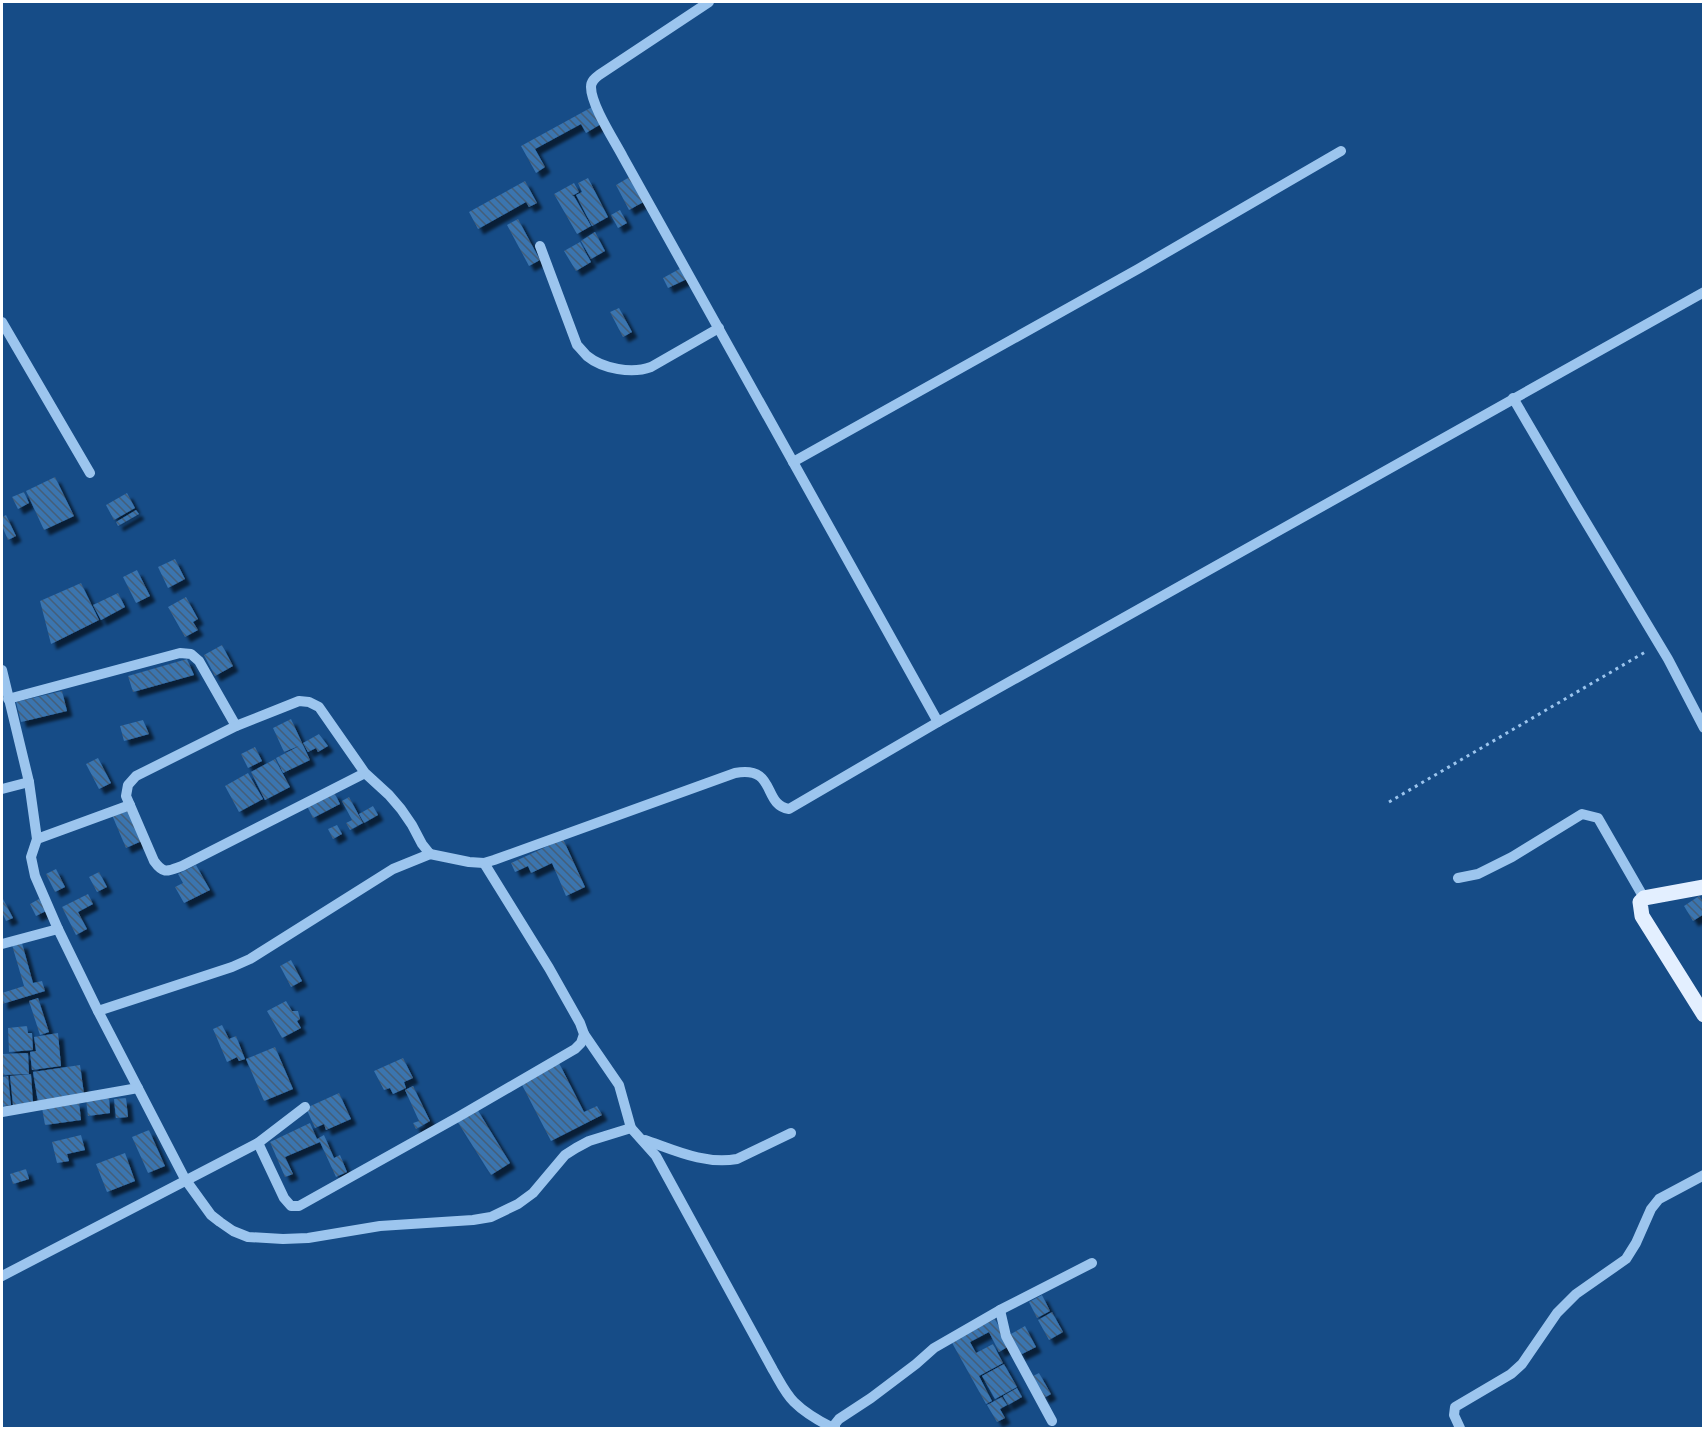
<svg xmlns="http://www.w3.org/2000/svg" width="1705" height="1430" viewBox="0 0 1705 1430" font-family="Figtree,sans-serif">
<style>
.building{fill:url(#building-back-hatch);filter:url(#shadow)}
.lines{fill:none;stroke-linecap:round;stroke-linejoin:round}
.path{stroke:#9cc5ee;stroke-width:3;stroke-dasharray:3 4.5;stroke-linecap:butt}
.minor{stroke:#9cc5ee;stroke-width:10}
.major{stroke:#e3efff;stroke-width:15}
</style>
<defs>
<pattern id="building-back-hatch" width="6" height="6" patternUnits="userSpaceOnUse" patternTransform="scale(1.5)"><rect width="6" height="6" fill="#3a74af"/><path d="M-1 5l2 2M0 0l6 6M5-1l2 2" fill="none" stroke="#445e79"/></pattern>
<filter id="shadow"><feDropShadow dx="5.5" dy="5.5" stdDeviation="1.5" flood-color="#0009"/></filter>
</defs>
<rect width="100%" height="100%" fill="#164c87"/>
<g class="building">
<path d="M592 107 601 124 586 133 581 124 535 149 545 167 536 173 521 146Z"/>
<path d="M633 175 647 200 629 210 616 185Z"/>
<path d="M588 178 608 217 592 226 576 195 582 192 578 183Z"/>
<path d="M525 181 537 203 529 207 526 202 478 229 469 212Z"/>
<path d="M574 183 579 192 572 196H574L591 226 577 234 554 194Z"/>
<path d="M620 210 627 223 618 228 611 215Z"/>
<path d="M518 219 540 260 529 266 507 225Z"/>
<path d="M595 232 605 251 591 259 581 241Z"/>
<path d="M580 242 591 262 576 271 564 251Z"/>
<path d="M683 267 689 278 668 288 663 278Z"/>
<path d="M619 308 632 332 623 337 610 312Z"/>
<path d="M55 477 74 516 44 530 26 491Z"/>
<path d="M24 492 29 503 18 509 12 497Z"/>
<path d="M127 493 135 508 114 520 106 505Z"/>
<path d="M136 510 139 514 118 526 116 522Z"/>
<path d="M6 515 16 536 8 540 2 526V517Z"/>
<path d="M175 559 185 579 168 588 158 567Z"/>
<path d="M137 570 150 596 136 603 123 577Z"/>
<path d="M81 583 99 620 51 644 40 601Z"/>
<path d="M118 593 125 607 101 620 93 605Z"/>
<path d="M186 597 198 619 193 622 198 630 185 637 168 607Z"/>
<path d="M222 645 233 666 215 676 204 655Z"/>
<path d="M187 659 194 675 133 692 128 676Z"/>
<path d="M62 691 67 711 21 722 16 702Z"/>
<path d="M291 719 310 760 283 773 276 758 299 746 284 752 273 728Z"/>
<path d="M143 720 149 734 124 741 120 726Z"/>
<path d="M319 734 328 746 318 752 316 748 308 752 303 743Z"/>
<path d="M255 747 262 761 248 768 241 754Z"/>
<path d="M98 758 111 783 99 789 86 764Z"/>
<path d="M275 759 290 787 265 800 251 772Z"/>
<path d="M248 773 263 799 239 812 225 786Z"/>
<path d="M334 792 340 804 313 818 307 806Z"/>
<path d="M349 797 363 823 350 830 346 823 352 820 342 801Z"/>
<path d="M373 806 378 815 364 823 359 814Z"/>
<path d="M130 807 144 840 126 848 112 815Z"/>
<path d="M337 825 342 834 333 839 328 829Z"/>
<path d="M563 839 585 887 566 896 552 863 531 873 528 866 515 872 511 863Z"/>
<path d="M196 865 210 890 184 903 175 887 183 883 178 874Z"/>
<path d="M56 869 65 887 55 892 46 874Z"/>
<path d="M99 872 107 887 97 892 89 877Z"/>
<path d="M88 894 93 904 78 912 87 929 76 935 62 907Z"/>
<path d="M1699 896 1704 903V914L1693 921 1684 906Z"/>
<path d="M3 899 13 918 6 921 2 912V900Z"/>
<path d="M39 899 46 911 36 916 30 904Z"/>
<path d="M22 943 33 983 42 981 45 991 2 1004V993L24 986 12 945Z"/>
<path d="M291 960 302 981 291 987 280 966Z"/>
<path d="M38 998 49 1032 40 1035 29 1001Z"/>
<path d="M286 1001 292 1011H298L300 1019 297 1021 301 1028 282 1038 267 1011Z"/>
<path d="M222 1025 229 1039 236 1036 245 1059 239 1061 237 1057 227 1062 213 1029Z"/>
<path d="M27 1026 28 1033H32L33 1050 9 1052 8 1028Z"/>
<path d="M58 1033 61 1066 32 1070 30 1052 36 1051 34 1037Z"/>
<path d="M275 1047 293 1089 264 1101 246 1059Z"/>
<path d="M28 1053 29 1074 2 1075V1054Z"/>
<path d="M403 1058 413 1078 404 1082 406 1088 393 1094 390 1088 384 1090 374 1071Z"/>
<path d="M559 1063 584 1112 597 1106 602 1115 551 1141 521 1083Z"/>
<path d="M80 1065 84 1094 38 1102 33 1072Z"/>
<path d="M31 1074 33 1103 13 1105 10 1076Z"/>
<path d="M8 1076 11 1105 2 1106V1077Z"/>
<path d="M413 1086 430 1121 416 1129 413 1123 419 1121 405 1090Z"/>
<path d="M339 1093 351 1119 326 1130 324 1124 315 1128 306 1108Z"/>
<path d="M109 1097 110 1113 88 1116 86 1099Z"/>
<path d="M126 1098 128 1117 116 1118 114 1099Z"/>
<path d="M79 1102 81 1120 45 1125 42 1108Z"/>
<path d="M477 1109 510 1163 491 1175 457 1121Z"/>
<path d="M310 1123 317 1139 324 1135 334 1158 340 1155 347 1172 336 1177 320 1142 285 1157 293 1174 285 1177 270 1142Z"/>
<path d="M149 1130 165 1166 148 1173 132 1137Z"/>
<path d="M81 1135 85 1150 67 1154 69 1161 57 1163 52 1142Z"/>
<path d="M125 1153 135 1181 107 1192 96 1164Z"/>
<path d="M26 1169 29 1179 13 1184 10 1174Z"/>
<path d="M1042 1295 1050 1311 1037 1318 1029 1302Z"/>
<path d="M1052 1312 1063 1332 1049 1340 1038 1320Z"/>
<path d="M995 1319 1009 1346 999 1352 989 1332 970 1342 976 1353 993 1344 1003 1363 979 1376 992 1401 986 1404 951 1341Z"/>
<path d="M1025 1326 1036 1347 1020 1355 1009 1335Z"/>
<path d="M1004 1364 1017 1387 995 1399 982 1376Z"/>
<path d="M1039 1373 1051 1394 1044 1398 1031 1377Z"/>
<path d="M1017 1388 1022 1397 1008 1405 1003 1396Z"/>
<path d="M1002 1397 1007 1405 1000 1409 1005 1418 997 1422 987 1405Z"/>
</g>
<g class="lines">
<path class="path" d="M1389 802 1647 651"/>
<g class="minor">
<path d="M709 2 599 75C595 78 591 81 591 87 591 105 614 140 623 157L938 722"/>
<path d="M540 246 577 345C581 349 584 353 587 356 603 369 632 374 651 367L719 328"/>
<path d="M2 322 90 473"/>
<path d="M1513 398 1575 504 1668 659 1704 728"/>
<path d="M793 462 1138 269 1341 151"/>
<path d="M2 670 29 782 37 839 31 857 35 876 58 929 98 1011 185 1179 211 1215 220 1222 233 1231 248 1237 283 1239 308 1238 380 1226 473 1220 491 1217 518 1204 533 1193 565 1155 576 1148 589 1141 631 1128"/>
<path d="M8 699 180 653 191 654 199 661 236 726"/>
<path d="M365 773 182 866C168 871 164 875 154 861L126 796 128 785 136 776 236 726 299 701 309 702 319 707 365 773 389 795 401 809 412 825 422 844 430 854"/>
<path d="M2 789 29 782"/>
<path d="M37 839 130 805"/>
<path d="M1458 878 1478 874 1512 857 1582 814 1598 818 1644 898"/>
<path d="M2 944 58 929"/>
<path d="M98 1011 232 967 250 959 393 869 430 854 469 862 484 863 494 860 735 773C777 765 762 805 789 809L938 722 1704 292"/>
<path d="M584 1034 619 1085 631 1128 656 1156 773 1370C779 1380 785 1393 794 1402 805 1413 819 1421 833 1428"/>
<path d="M2 1112 138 1088"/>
<path d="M645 1140C674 1150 705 1165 737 1159L791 1133"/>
<path d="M258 1143 284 1198 291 1206H299L458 1117 575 1049 581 1043 584 1034 580 1023 549 968 484 863"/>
<path d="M2 1276 258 1143 305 1107"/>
<path d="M1000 1310 1006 1336 1052 1421"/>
<path d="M835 1428V1424L839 1419 871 1398 916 1364 934 1348 1000 1310 1092 1263"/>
<path d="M1460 1428 1454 1415 1455 1407 1511 1374 1522 1364 1557 1313 1576 1294 1626 1259 1636 1243 1651 1209 1659 1199 1704 1175"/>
</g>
<path class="major" d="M1704 887 1644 898 1640 902 1642 916 1704 1015"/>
</g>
<rect width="1705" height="1430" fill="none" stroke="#ffffff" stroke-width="6"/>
</svg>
